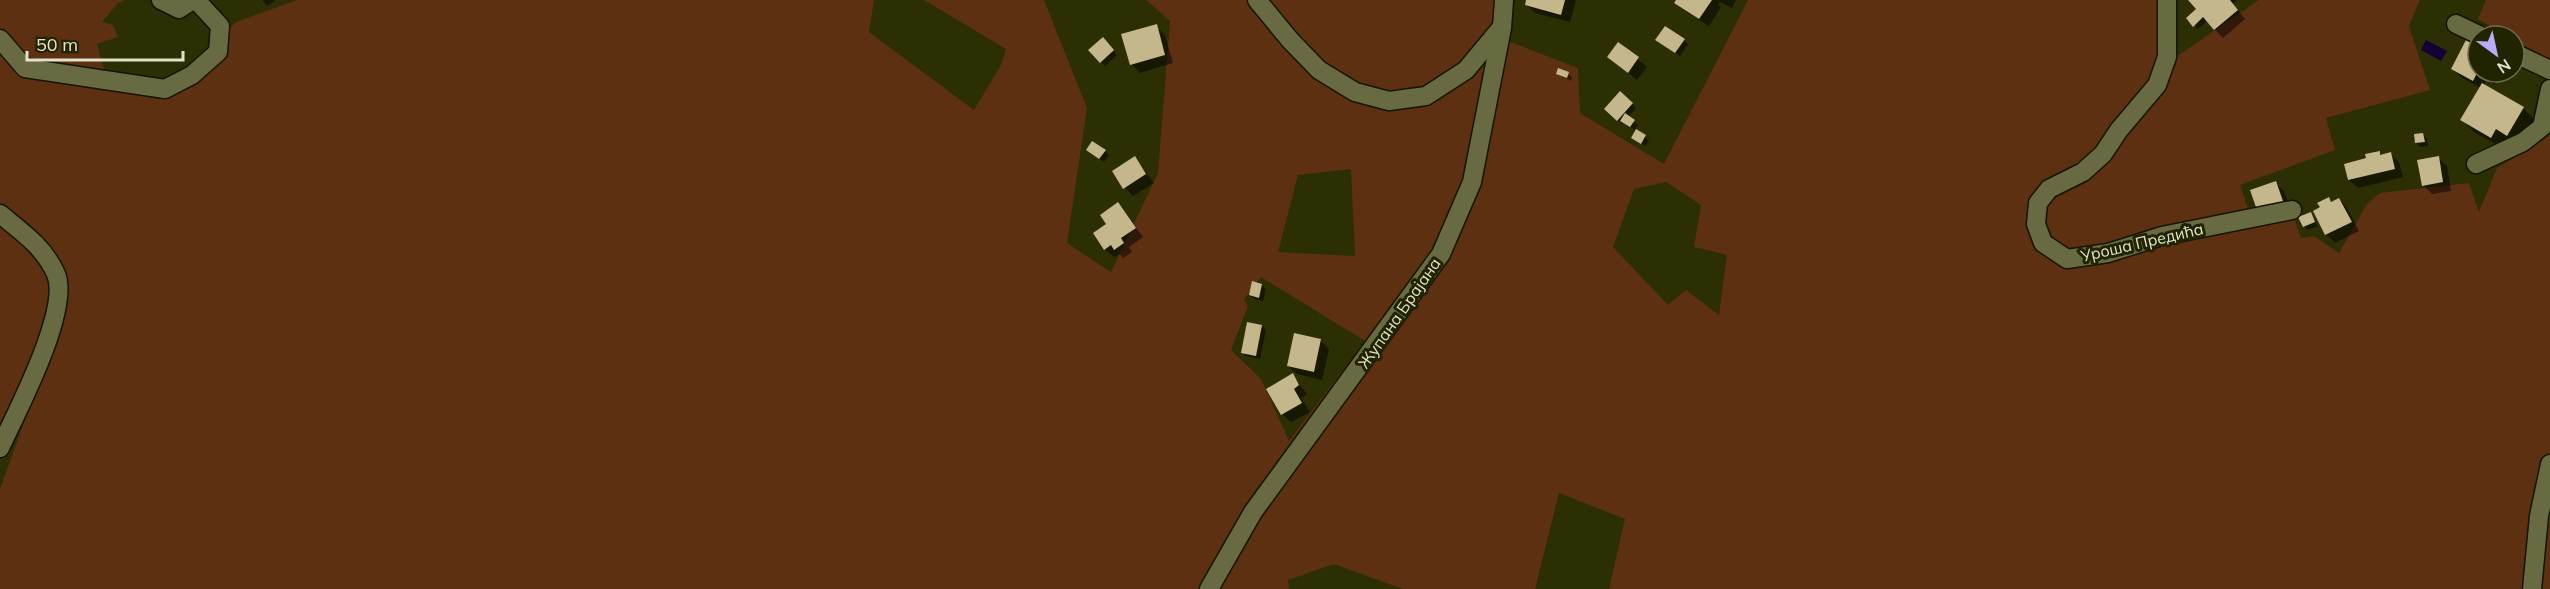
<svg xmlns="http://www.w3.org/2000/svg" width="2550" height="589" viewBox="0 0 2550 589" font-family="Mulish,sans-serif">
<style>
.green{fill:#5d3011;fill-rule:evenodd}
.water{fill:#150037}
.shadow{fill:#0007}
.building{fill:#c5b78c}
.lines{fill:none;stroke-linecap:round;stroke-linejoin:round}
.minor-casing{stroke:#141500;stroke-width:21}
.minor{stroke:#686b42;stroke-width:18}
.labels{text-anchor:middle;stroke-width:6;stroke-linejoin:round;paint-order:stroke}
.street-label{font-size:16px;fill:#e1e3cd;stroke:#222400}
</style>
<rect width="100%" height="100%" fill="#2c2e04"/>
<g class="green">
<path d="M0 0H125L118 3 102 22 113 25 118 37 97 44 104 70 159 98 236 22 297 0H874L869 32 974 110 1001 65 1006 49 924 0H1044L1087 108 1067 243 1111 272 1158 173 1170 21 1146 0H1505L1510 42 1578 68 1580 113 1664 164 1748 0H2163L2173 59 2259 0H2420L2409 26 2430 90 2326 118 2335 150 2240 185 2249 212 2294 218 2301 238 2314 236 2339 253 2367 204 2380 193 2469 183 2479 212 2497 168 2545 139 2550 126V589H1609L1625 519 1559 493 1535 589H1403L1334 564 1288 580 1289 589H0V489L52 345 0 433ZM1351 169 1355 256 1278 252 1298 175ZM1666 182 1701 205 1694 247 1727 255 1719 315 1686 290 1668 305 1613 247 1634 189ZM1261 277 1365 341 1289 441 1261 379 1231 350 1248 306 1244 299Z"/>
<path d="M2486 0H2550V61L2514 40V36H2507L2478 19Z"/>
</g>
<path class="water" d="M2426 40 2447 51 2441 61 2421 50Z"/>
<g class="shadow">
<path d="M262 0H274L275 1 267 6Z"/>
<path d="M1528 0H1576L1570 22 1535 13 1526 4Z"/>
<path d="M1678 0H1736L1732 8 1720 2 1718 5 1721 7 1709 26 1685 11 1676 3Z"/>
<path d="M2190 0H2237L2233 4 2245 19 2223 38 2207 21 2198 29 2188 19 2203 15Z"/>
<path d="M1156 26 1165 35 1173 63 1140 73 1131 64Z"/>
<path d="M1103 39 1117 55 1105 66 1090 50Z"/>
<path d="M1684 40 1688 44 1680 56 1661 43Z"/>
<path d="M1619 44 1647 67 1637 80 1609 57Z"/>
<path d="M2478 45V72H2501L2495 84 2486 80 2484 86 2523 108 2536 121 2505 149 2475 133 2462 120 2481 88 2462 78 2453 69Z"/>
<path d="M1559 70 1572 77 1571 81 1558 74Z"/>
<path d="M1620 93 1636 108 1628 117 1638 125 1635 130 1624 122 1622 124 1606 109Z"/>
<path d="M2423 135 2427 139 2428 146 2420 147 2416 143Z"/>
<path d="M1645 137 1649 141 1645 146 1637 141Z"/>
<path d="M1105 151 1109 155 1104 162 1092 154Z"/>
<path d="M2379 152 2382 156 2390 154 2399 162 2403 177 2358 188 2349 180 2368 160Z"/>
<path d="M1135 158 1154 183 1133 196 1125 188Z"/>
<path d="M2438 158 2447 166 2451 191 2432 194 2423 185Z"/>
<path d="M2275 183 2284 191 2292 212 2252 191Z"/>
<path d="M2329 199 2333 203 2339 199 2347 208 2359 231 2335 243 2326 234Z"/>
<path d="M1118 204 1143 237 1129 247 1132 252 1123 258 1120 254 1114 257 1105 249Z"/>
<path d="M2310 213 2318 226 2308 230 2304 226Z"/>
<path d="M1262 285 1266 289 1263 301 1254 299 1250 295Z"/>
<path d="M1262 326 1266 330 1260 359 1246 356 1242 352Z"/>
<path d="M1320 340 1329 349 1322 380 1297 374 1288 366Z"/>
<path d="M1292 375 1307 394 1301 398 1310 412 1291 422 1282 414Z"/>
</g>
<g class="building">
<path d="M1526 0H1565L1561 15 1525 5Z"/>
<path d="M1676 0H1712L1699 19 1674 3Z"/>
<path d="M2188 0H2230L2238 10 2214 30 2203 17 2193 27 2186 18 2196 9Z"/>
<path d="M1157 24 1165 55 1130 65 1121 34Z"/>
<path d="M1665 26 1685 39 1675 53 1655 40Z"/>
<path d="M1103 37 1114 50 1100 63 1088 50Z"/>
<path d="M2467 38 2478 43V72H2488L2486 77 2477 73 2473 81 2451 69Z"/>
<path d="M1618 42 1639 57 1628 73 1607 57Z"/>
<path d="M1558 68 1569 72 1567 78 1556 74Z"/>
<path d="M2482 83 2524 107 2507 136 2496 129 2491 138 2460 120Z"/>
<path d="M1620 91 1633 103 1617 121 1604 109Z"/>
<path d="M1625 113 1635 120 1630 127 1620 121Z"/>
<path d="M1636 129 1646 135 1641 144 1631 138Z"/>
<path d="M2423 133 2425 142 2415 143 2414 134Z"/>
<path d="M1092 141 1106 150 1099 159 1086 150Z"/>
<path d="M2380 151V155L2391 152 2395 169 2348 180 2344 164 2366 158 2365 154Z"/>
<path d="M1135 156 1146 174 1123 189 1112 171Z"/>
<path d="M2439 156 2443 182 2422 186 2417 160Z"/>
<path d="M2276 181 2284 204 2258 213 2250 190Z"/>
<path d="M2329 197 2331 202 2339 198 2352 222 2325 235 2313 211 2320 207 2317 203Z"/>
<path d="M1118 202 1136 228 1121 238 1124 243 1114 250 1111 245 1104 250 1093 233 1106 224 1100 215Z"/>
<path d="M2311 212 2315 222 2303 227 2298 217Z"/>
<path d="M1252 281 1262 284 1259 298 1249 295Z"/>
<path d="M1247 322 1262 325 1256 356 1241 353Z"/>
<path d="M1294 333 1321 339 1314 372 1287 366Z"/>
<path d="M1293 373 1299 385 1294 389 1302 403 1281 415 1266 389Z"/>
</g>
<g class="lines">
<defs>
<g id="minor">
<path d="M161 0 179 9 193 0"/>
<path d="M1257 0 1290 40 1319 70 1355 92 1389 101 1426 96 1466 70 1501 28"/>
<path d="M2167 0V57L2157 85 2119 130 2103 154 2083 172 2049 189 2038 203 2036 224 2043 243 2067 259 2108 253 2162 236 2292 210"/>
<path d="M2456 24 2481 36"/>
<path d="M0 39 25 68 165 89 192 75 218 52 220 26 196 0"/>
<path d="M2514 53 2550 70"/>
<path d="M2476 164 2523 142 2542 127 2550 89"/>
<path d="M0 214C22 232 44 247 56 274 71 310 16 413 0 448"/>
<path d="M1209 589 1253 512 1441 254 1472 182 1502 28 1504 0"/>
<path d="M2532 589 2539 516 2550 464"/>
</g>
</defs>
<use href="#minor" class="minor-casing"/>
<use href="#minor" class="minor"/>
</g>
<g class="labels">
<g class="street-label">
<text transform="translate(2142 242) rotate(-13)" y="6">Уроша Предића</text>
<text transform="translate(1399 313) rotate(-55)" y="6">Жупана Брајана</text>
</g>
</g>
<g transform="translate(2496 54) rotate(147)"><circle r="28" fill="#222400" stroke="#6e7052" stroke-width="1.5"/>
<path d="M0-4.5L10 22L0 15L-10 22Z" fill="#b9abf7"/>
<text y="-9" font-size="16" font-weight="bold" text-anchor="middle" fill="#e1e3cd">N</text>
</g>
<path d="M27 51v9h156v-9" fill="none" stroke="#e1e3cd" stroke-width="3"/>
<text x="36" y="51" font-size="18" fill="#e1e3cd" stroke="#222400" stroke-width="4.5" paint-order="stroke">50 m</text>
</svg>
